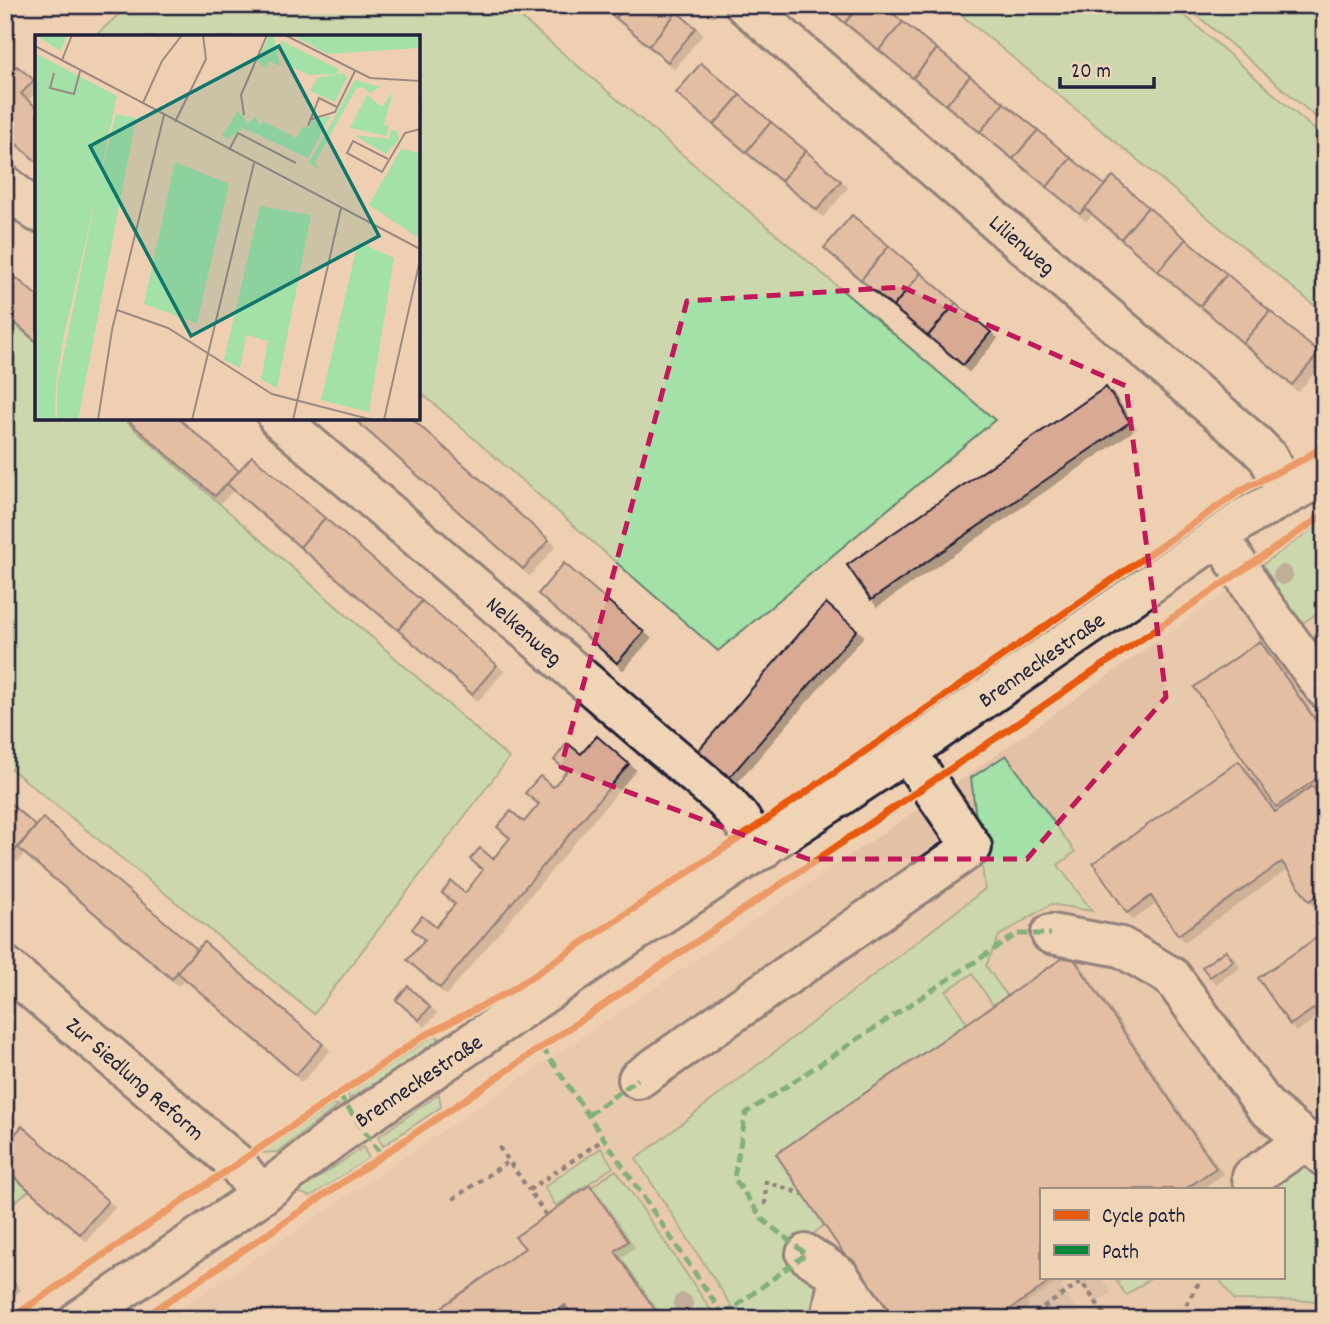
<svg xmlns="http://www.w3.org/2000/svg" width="1330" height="1324" viewBox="0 0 1330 1324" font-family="Dekko,sans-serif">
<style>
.built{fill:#e3c1a6;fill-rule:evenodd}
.green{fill:#a4e1a8;stroke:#638272;stroke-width:2}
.building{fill:#d8a993;stroke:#22223b;stroke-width:2;filter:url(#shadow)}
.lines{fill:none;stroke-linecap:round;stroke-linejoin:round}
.minor-tunnel{stroke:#c5ac99;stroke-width:38;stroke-dasharray:38 19;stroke-linecap:butt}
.minor-casing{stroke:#22223b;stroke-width:44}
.path{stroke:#22223b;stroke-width:4.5;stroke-dasharray:5 5;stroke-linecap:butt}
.minor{stroke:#efd5b6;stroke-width:38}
.quiet{stroke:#00873e;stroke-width:5;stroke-dasharray:10 5;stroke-linecap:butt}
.cycleway-casing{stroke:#efd5b6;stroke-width:11}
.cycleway{stroke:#e8590c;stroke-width:7}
.tree{fill:#8c857c}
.marked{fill:none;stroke:#c2185b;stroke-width:5;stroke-dasharray:14 9;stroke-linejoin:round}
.labels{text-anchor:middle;stroke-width:7;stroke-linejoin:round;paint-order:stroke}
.street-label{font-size:23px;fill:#22223b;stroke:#efd5b6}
.inset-road{fill:none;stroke:#9c8a82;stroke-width:2}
.view{fill:#0f766e;fill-opacity:0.15;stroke:#0f766e;stroke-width:3.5}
.inset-edge{fill:none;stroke:#22223b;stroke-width:3.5}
</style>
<defs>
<filter id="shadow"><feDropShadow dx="6" dy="6" stdDeviation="0" flood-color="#0004"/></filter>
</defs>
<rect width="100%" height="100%" fill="#eecfb1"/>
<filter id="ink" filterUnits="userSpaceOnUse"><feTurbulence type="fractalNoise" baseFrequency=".0143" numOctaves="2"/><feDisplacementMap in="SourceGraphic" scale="14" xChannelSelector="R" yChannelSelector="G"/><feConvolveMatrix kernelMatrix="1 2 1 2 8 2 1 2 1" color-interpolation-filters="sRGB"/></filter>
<g filter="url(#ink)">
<path class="built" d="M1325 522V1319H165L948 789ZM1041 1189H1283V1277H1041Z"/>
<g class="green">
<path d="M129 5H506L995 420 718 651 418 390V37H94Z"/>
<path d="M949 5H1173L1325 139V314Z"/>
<path d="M1185 5H1325V125Z"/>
<path d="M5 316 37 343V418H122L509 758 314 1014 5 764Z"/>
<path d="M1325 520V608L1301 624 1260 566Z"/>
<path d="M1006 755 1075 852 1058 865 1092 911 1051 904 999 936 986 966 1007 996 993 1005 972 974 946 991 967 1023 776 1154 824 1225 794 1251 822 1289 816 1319H740L636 1159 985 889 971 778Z"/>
<path d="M435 1035 438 1037V1042L434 1046 349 1099 348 1093Z"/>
<path d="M439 1094 441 1107 383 1146 378 1137Z"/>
<path d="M334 1104 339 1105 278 1152 260 1153Z"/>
<path d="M363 1147 369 1158 311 1197 298 1192Z"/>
<path d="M601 1148 613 1167 556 1206 544 1187Z"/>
<path d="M1292 1158 1325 1169V1301L1234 1300 1218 1277H1283V1189H1253Z"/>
<path d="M5 1169 30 1190 5 1209Z"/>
<path d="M616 1170 717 1319H661L615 1251 628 1241 591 1187Z"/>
<path d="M1124 1277H1153L1126 1295 1117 1282Z"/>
</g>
<g class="building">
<path d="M600 5H627L616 18Z"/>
<path d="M627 5H668L677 12 649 46 616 18Z"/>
<path d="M824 5H860L845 23Z"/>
<path d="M860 5H883L903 22 879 50 845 23Z"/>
<path d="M677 12 696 28 668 62 649 46Z"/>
<path d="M903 22 937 49 913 78 879 50Z"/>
<path d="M937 49 970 76 946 105 913 78Z"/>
<path d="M701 63 740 95 714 125 676 93Z"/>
<path d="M17 66 34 80 21 94 37 108V162L5 134V79Z"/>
<path d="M970 76 1004 103 980 132 946 105Z"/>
<path d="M740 95 771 122 746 152 714 125Z"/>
<path d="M1004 103 1038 130 1013 159 980 132Z"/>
<path d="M771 122 806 151 781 181 746 152Z"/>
<path d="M1038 130 1071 158 1047 187 1013 159Z"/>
<path d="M806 151 841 181 817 210 781 181Z"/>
<path d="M1071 158 1106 186 1080 214 1047 187Z"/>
<path d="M1113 176 1148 207 1121 239 1085 208Z"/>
<path d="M1148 207 1186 239 1158 271 1121 239Z"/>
<path d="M852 215 889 246 861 280 824 248Z"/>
<path d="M1186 239 1227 274 1200 306 1158 271Z"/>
<path d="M889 246 921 273 893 307 861 280Z"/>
<path d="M5 268 37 296V342L5 314Z"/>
<path d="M921 273 956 303 928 336 893 307Z"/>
<path d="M1227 274 1270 311 1243 343 1200 306Z"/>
<path d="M956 303 991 332 963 365 928 336Z"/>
<path d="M1270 311 1319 353 1292 385 1243 343Z"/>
<path d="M1106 387 1130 422 871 600 847 565Z"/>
<path d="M125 418H178L239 471 215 496Z"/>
<path d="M353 418H411L549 540 523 569Z"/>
<path d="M252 456 325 518 300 547 227 484Z"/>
<path d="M325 518 422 601 398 630 300 547Z"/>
<path d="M564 563 644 632 617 663 538 594Z"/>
<path d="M422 601 497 665 472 694 398 630Z"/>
<path d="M826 603 857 630 728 779 697 752Z"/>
<path d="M1260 641 1325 734V773L1276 807 1194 687Z"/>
<path d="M597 736 629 764 440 988 407 960 425 940 412 929 422 916 436 927 455 904 442 893 451 881 465 893 483 870 470 859 480 848 493 859 510 838 497 827 511 811 524 822 539 804 525 793 540 776 553 787 567 771 554 760 567 743 581 754Z"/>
<path d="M1239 761 1275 812 1312 786 1325 801V890L1309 901 1282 862 1178 935 1151 896 1127 913 1093 863Z"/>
<path d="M5 799 36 826 11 855 5 849Z"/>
<path d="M43 818 197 949 172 979 18 848Z"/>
<path d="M1325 932V1001L1290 1025 1258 978Z"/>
<path d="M204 942 323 1044 296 1075 177 972Z"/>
<path d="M1226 950 1233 961 1210 977 1202 967Z"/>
<path d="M1070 953 1216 1168 1185 1189H1041V1277H1057L996 1319H888L776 1154Z"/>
<path d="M408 986 430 1007 419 1020 396 1000Z"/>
<path d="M22 1126 108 1201 80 1234 5 1169V1146Z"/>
<path d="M590 1185 628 1241 615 1251 661 1319H575L565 1305 547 1319H425L525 1248 515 1237Z"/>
<path d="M5 1273 14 1284 5 1291Z"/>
</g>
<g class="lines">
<path class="minor-tunnel" d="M1037 1319 1101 1277"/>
<defs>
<g id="minor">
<path d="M745 5 1256 445 1268 457 1287 494"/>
<path d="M5 185 37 212"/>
<path d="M278 418 723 799 739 817 762 850"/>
<path d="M1220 536 1258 598 1325 689"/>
<path d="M1051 934 1121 947 1172 977 1265 1106 1325 1157"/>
<path d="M5 966 236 1163 261 1195"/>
<path d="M638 1079 972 847 907 752"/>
<path d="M1252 1177 1307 1140"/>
<path d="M806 1254 839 1276 870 1319"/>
<path d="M80 1319 261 1195 336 1136 603 953 907 752 1248 516 1325 475"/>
<path d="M831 1319 839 1276"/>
</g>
</defs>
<use href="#minor" class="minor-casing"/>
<g class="path">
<path d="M499 1147 529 1190"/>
<path d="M453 1199 509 1161"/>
<path d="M765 1205 766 1182 803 1194"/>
<path d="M546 1215 529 1190 604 1139"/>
<path d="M1078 1277 1108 1319"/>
<path d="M1186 1305 1202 1277"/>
<path d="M562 1319 565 1305"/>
<path d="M1027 1319 1088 1277"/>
</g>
<use href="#minor" class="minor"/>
<g class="quiet">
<path d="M542 1047 726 1319"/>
<path d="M339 1095 382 1156"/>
<path d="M588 1115 638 1079"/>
<path d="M724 1315 806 1254 763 1220 734 1178 746 1113 1017 934H1051"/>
</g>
<defs>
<g id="cycleway">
<path d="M10 1319 422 1037 510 991 750 831 1243 489 1304 459 1325 445"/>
<path d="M142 1319 1325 514"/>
</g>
</defs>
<use href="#cycleway" class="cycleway-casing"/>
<use href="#cycleway" class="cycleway"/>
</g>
<g class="tree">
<circle cx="1283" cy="575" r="10"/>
<circle cx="683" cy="1303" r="10"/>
</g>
</g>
<path d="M0 0H1330V1324H0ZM902 287 1126 386 1166 697 1027 859H808L561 767 687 301Z" fill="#eecfb1" fill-opacity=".55" fill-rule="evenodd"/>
<path class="marked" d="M902 287 1126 386 1166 697 1027 859H808L561 767 687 301Z"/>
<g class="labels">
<g class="street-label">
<text transform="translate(1023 244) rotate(41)" y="8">Lilienweg</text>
<text transform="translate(525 630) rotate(41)" y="8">Nelkenweg</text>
<text transform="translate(1041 659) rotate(-35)" y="8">Brenneckestraße</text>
<text transform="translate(136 1078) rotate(41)" y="8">Zur Siedlung Reform</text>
<text transform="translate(418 1080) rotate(-34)" y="8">Brenneckestraße</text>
</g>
</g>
<g transform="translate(35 35)">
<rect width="385" height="385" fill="#eecfb1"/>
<path d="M0 0H32L26 16ZM235 0 239 2 245 31 234 26 231 33 222 26ZM257 0H384L382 13 293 19ZM245 5 304 34 302 39 273 40 254 30ZM0 18 82 61 64 146 81 79 101 83 43 385H22V352L62 158 29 300 21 348 20 385H0ZM309 38 312 43 300 67 275 56 282 43ZM320 45 345 52 335 58 328 52 321 54 280 127 284 134 274 128ZM358 57 349 90 354 91 352 101 315 93 332 60 347 72ZM203 76 213 88 221 82 225 91 228 86 261 103 268 91 274 93 277 86 296 80 273 123 208 93 193 104 187 100ZM356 95 362 96 364 104 351 119 319 100 354 104ZM366 114 385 118V204L334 170ZM140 127 194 149 162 288 109 269ZM225 171 276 180 242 353 226 344 233 306 211 300 205 333 189 325ZM323 207 359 223 334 377 286 365Z" fill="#a4e1a8"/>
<path class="inset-road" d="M250 0 335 43 385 46M0 11 385 214M27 25 37 0M19 38 15 53 39 59 45 36M108 68 127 26 147 0M209 80 206 60 232 0M274 85 300 77 320 36M140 87 171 24 168 0M273 91 284 63 302 72M194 115 203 98 261 128M353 124 318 106 312 118 347 137 370 98 385 94M82 275 133 293 237 359 338 385M63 385 77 295 129 80M157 385 219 128M258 385 306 173M349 385 385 225"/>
<path class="view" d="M244 11 344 201 156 301 55 111Z"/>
<rect width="385" height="385" class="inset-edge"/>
</g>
<rect width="1330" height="1324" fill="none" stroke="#efd5b6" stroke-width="28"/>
<rect x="14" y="14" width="1302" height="1296" fill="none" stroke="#22223b" stroke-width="2.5" filter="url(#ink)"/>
<rect x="1040" y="1188" width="245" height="91" fill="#efd5b6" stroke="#9d8d85" stroke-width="2"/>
<rect x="1054" y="1210" width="35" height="10" fill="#e8590c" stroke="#9d8d85" stroke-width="2"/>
<text x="1102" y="1222" font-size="21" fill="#22223b">Cycle path</text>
<rect x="1054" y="1245" width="35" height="10" fill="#00873e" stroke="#9d8d85" stroke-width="2"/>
<text x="1102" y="1258" font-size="21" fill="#22223b">Path</text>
<path d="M1060 77v10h94v-10" fill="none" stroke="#22223b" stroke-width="3.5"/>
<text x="1071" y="77" font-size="21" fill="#22223b" stroke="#efd5b6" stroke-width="5" paint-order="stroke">20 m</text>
</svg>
